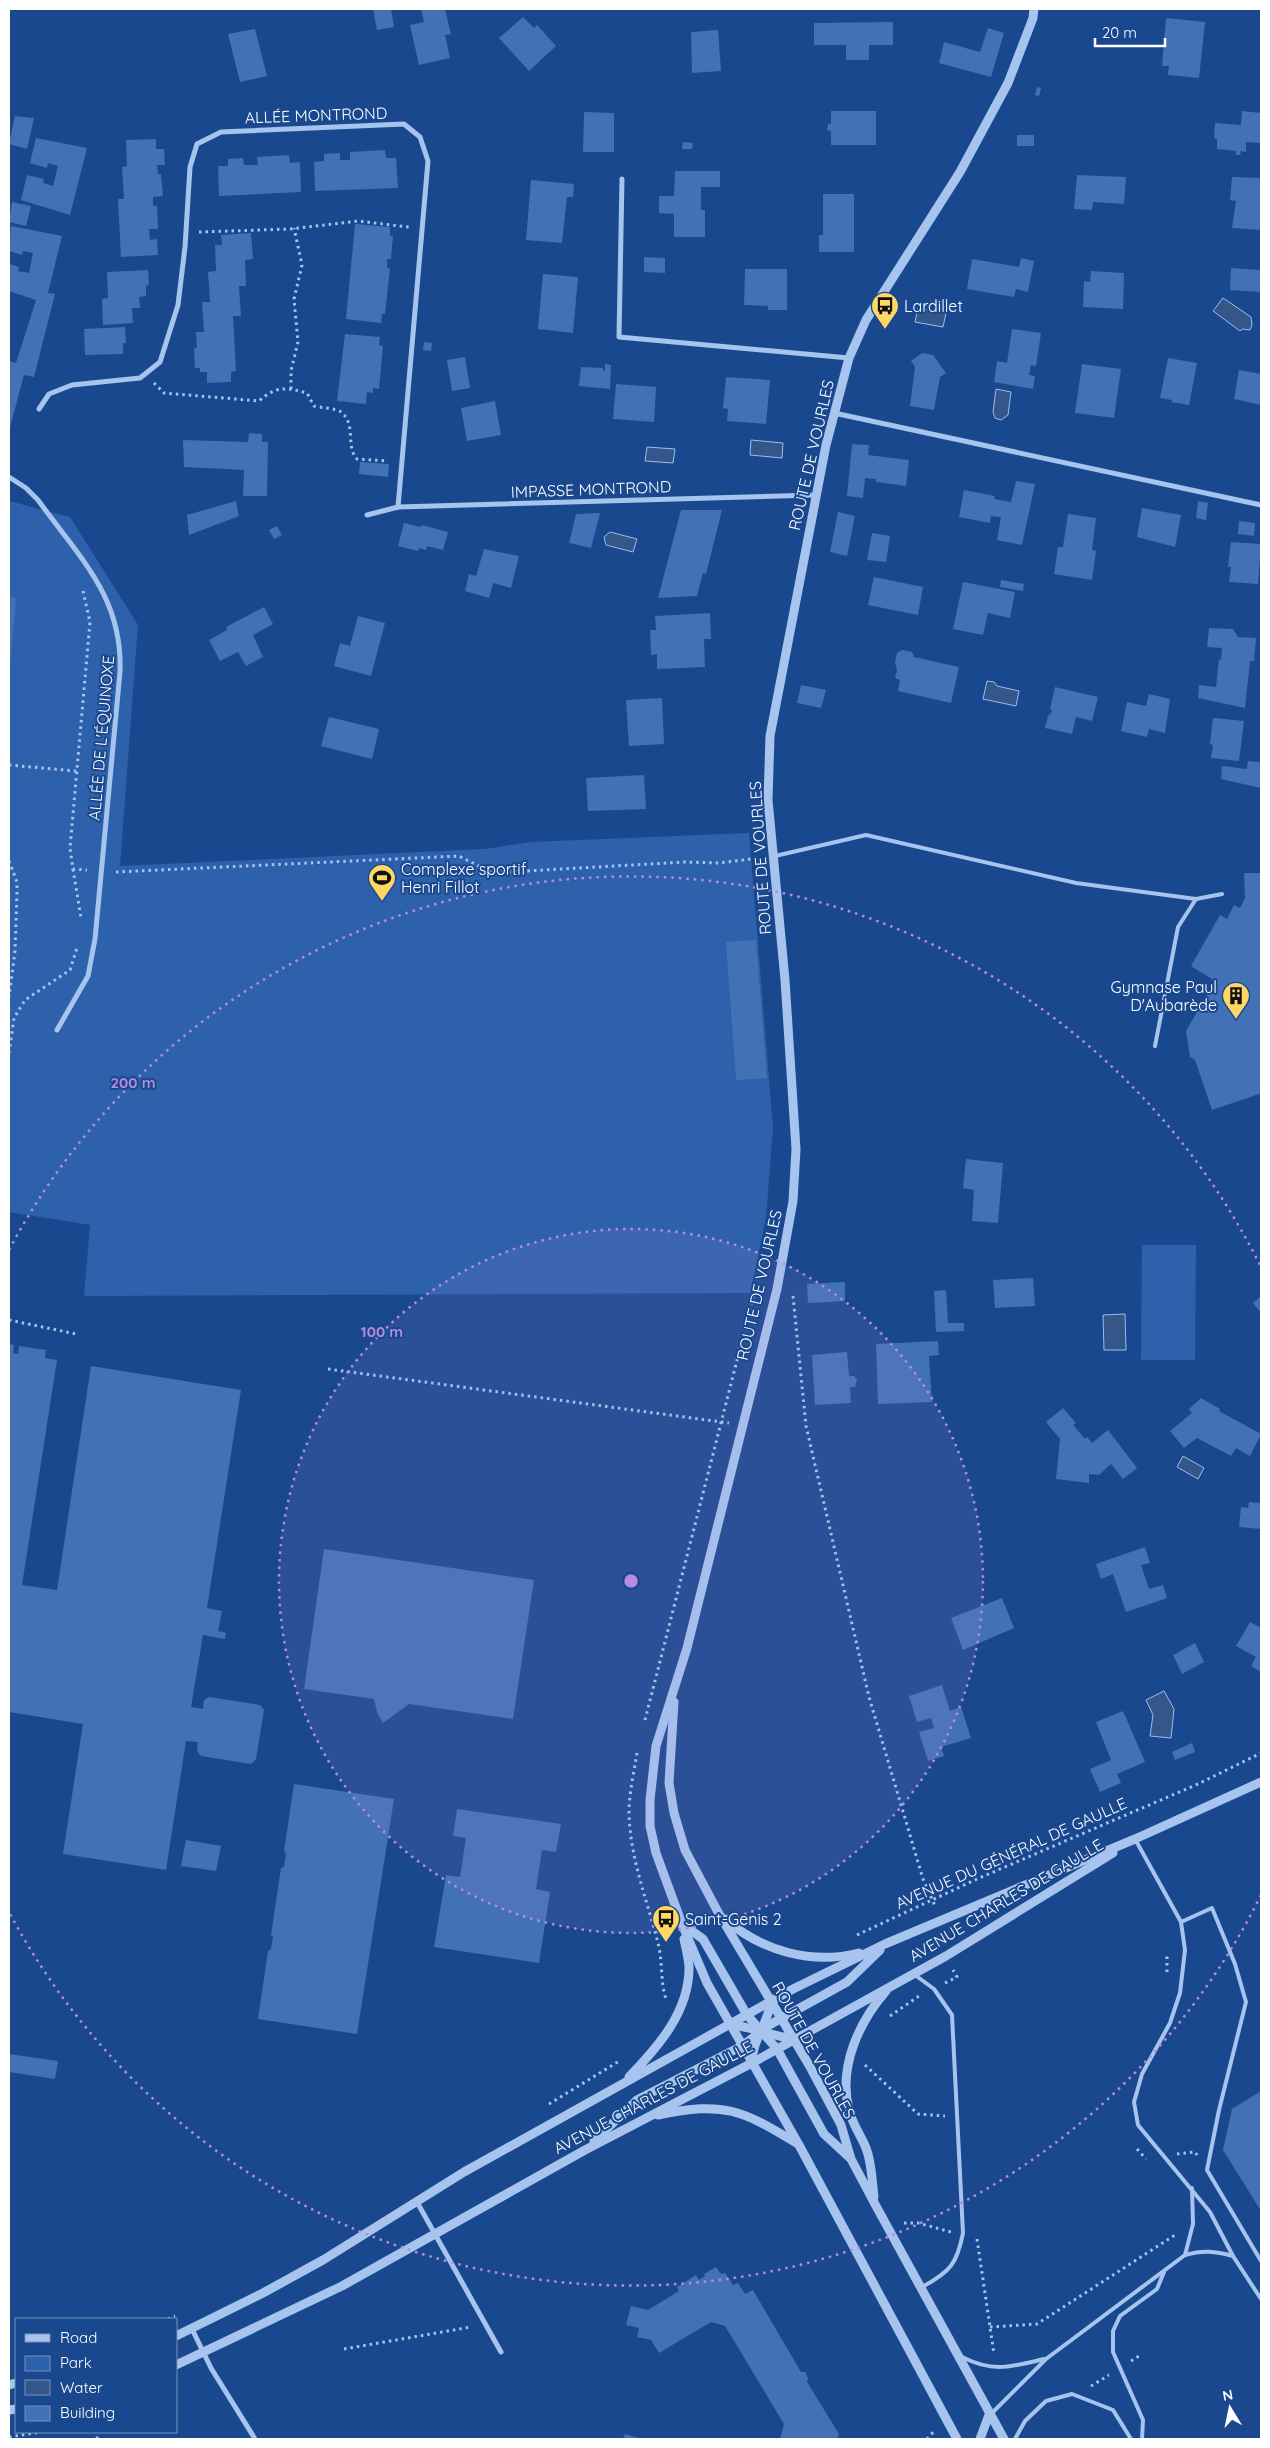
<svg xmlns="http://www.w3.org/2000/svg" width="1270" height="2448" viewBox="0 0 1270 2448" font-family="Quicksand,sans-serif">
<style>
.green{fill:#2d61ac}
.water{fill:#345689;stroke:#99bef0}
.building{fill:#4271b6}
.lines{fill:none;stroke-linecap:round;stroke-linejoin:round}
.path{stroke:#a6c4ee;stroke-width:3;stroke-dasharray:2.5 4;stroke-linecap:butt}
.service{stroke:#a6c4ee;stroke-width:4}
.minor{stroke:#a6c4ee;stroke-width:5}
.tertiary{stroke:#a6c4ee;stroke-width:9}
.ring{fill:none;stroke:#b68bdc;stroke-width:2.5;stroke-dasharray:2.5 5}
.labels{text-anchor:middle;stroke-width:4;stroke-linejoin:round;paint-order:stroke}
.street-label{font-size:16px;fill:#fff;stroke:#1a488e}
.poi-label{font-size:16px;fill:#fff;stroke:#1a488e;text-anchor:start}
.centre{fill:#b68bdc;stroke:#1a488e;stroke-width:2.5}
.ring-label{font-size:15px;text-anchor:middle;font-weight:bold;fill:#b68bdc;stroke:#1a488e;stroke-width:4;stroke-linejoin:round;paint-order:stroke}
</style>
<rect width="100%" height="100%" fill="#1a488e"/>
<g class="green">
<path d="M9 501 70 517 138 625 120 866 484 849 531 842 749 833 773 1128 766 1218 750 1293 84 1296 90 1225 9 1212Z"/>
<path d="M1142 1245H1196L1195 1360H1141Z"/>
</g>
<g class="water">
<path d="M1223 298 1251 317 1252 325 1250 330 1242 329 1240 331 1213 311Z"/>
<path d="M918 308 946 313 943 327 915 322Z"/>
<path d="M996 389 1011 392 1008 415 1001 420 995 418 993 412Z"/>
<path d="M751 440 783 443 782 458 750 455Z"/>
<path d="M647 447 675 449 673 463 645 461Z"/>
<path d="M610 532 637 539 633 552 606 545 604 537Z"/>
<path d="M987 681 994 682 997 686 1019 691 1016 706 983 699Z"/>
<path d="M1125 1314 1126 1350H1104L1103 1315Z"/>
<path d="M1183 1456 1204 1468 1198 1479 1177 1467Z"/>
<path d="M1164 1691 1174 1709 1171 1738 1150 1736 1153 1715 1146 1700Z"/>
</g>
<g class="building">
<path d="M373 9H391L394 27 377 30Z"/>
<path d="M426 9H445L451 34 445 35 450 58 419 65 410 25 424 22 421 10Z"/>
<path d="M523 17 534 28 537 25 556 46 529 71 499 38Z"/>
<path d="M1166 18 1205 22 1199 78 1168 75 1169 66H1162Z"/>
<path d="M893 22V45H869V60H846V45H814V23Z"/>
<path d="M988 28 1004 33 991 77 939 63 944 42 980 52Z"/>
<path d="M255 29 267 76 240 82 228 34Z"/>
<path d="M718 30 721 71 692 73 691 32Z"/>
<path d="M1037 87 1041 88 1039 96 1035 95Z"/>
<path d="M831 111H876V145H831V131L827 130 828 124H831Z"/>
<path d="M1242 111 1261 113V143L1246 142V152L1241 151 1240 155H1236V151L1217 149V139L1214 138 1215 123 1241 125Z"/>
<path d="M584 112 614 113V152H583Z"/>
<path d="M15 116 34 118 27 149 9 144Z"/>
<rect x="1017" y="135" width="17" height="11"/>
<path d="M36 138 87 148 70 215 21 200 27 175 44 179 43 183 53 186 58 166 48 163 47 168 30 163Z"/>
<path d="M156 139V149H164L165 165H157L158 174H161L163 196 153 197V206H157L158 229H149L150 240 157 239 158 255 121 257 118 199H124L122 167 127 166 126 140Z"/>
<path d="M683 142 693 143 692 149H682Z"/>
<path d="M385 150 386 158H396L398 188 315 191 314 162 324 161V154L340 153V160H350V152Z"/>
<path d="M289 155 290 163 300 162 301 192 219 196 218 166H228V159L243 158 244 165H258L257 157Z"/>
<path d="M675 171H720V187H701V210H705V237H674V214L659 213V196H674Z"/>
<path d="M1077 175 1126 177 1124 204 1093 202 1092 210 1074 209Z"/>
<path d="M1232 177 1261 178V230L1232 228 1236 201 1230 200Z"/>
<path d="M531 180 574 184 573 197H567L562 243 526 240Z"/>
<path d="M823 194H854V252H819V235H823Z"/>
<path d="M12 202 31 206 26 226 9 222Z"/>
<path d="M355 224 390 227V236H393L391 259H387V268H390L385 314H382L381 323 346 319Z"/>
<path d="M11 226 62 236 48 293 55 294 34 377 24 375 9 431V361L16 363 36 300 9 291V264L19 267 18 271 29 273 33 253 23 251 22 255 9 251Z"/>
<path d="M251 233 253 259 245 260 246 286H239L241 316H233L236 371 231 372V382L207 383V372H200V368H195L194 348H197L196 332H204L202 302H210L208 272 216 271 215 245H222L221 235Z"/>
<path d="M644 257 665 258V273L644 272Z"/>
<path d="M1021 258 1034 261 1028 292 1016 289 1014 297 967 289 972 259 1019 267Z"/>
<path d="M1231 268 1261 270V292L1230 290Z"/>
<path d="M745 269H787V310H768V306L744 305Z"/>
<path d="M148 270 149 285 146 286V296L139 297 140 308H132L133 323 103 325 102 299 108 298 107 272Z"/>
<path d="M1091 271 1124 273 1123 309 1083 307 1084 281 1090 282Z"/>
<path d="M543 274 578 277 573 333 538 329Z"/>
<path d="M125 327 126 343H123V354L85 355 84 329Z"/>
<path d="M1012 329 1041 333 1036 366 1031 365 1029 375 1035 376 1033 389 994 382 997 361 1007 363Z"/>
<path d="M345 334 380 337 379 345 383 346 379 389 373 388V393L367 392 366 404 337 401Z"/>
<path d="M424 342 432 343 431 351 423 350Z"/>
<path d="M922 353 933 355 946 373 940 377 934 410 910 406 915 367 911 361Z"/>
<path d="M465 357 470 388 452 391 447 360Z"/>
<path d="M1168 358 1197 363 1189 405 1171 402 1172 400 1160 398Z"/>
<path d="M605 364 611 365 610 389 579 386 581 367 603 368V371H605Z"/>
<path d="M1082 364 1121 369 1114 418 1075 413Z"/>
<path d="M1239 370 1261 374V405L1234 399Z"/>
<path d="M726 377 770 380 766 424 727 421 728 409 723 408Z"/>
<path d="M616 384 656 387 654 422 613 419Z"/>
<path d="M495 401 501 435 467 441 461 408Z"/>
<path d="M249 433 262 434V442H268L267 496H243L244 470 184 467 183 440 248 442Z"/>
<path d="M852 444 869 445 868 455 909 460 906 486 876 482V479L865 478 863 498 847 496Z"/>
<path d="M360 462 389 464 388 477 359 474Z"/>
<path d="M1016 481 1035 484 1022 545 997 540 1001 517 991 516 990 523 959 517 964 490 995 496 994 499 1011 502Z"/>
<path d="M236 501 239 516 189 535 187 515Z"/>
<path d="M1198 501 1208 503 1206 520 1196 518Z"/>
<path d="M1142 508 1181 515 1175 547 1137 537Z"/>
<path d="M681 510H722L706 574 703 573 697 596 658 598Z"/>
<path d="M838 512 855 516 847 556 830 552Z"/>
<path d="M600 513 591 548 569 543 576 514Z"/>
<path d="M1068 514 1096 518 1092 550 1096 551 1092 580 1054 574 1058 547H1063Z"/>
<path d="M1239 521 1255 523 1254 536 1238 534Z"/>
<path d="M404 523 421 527 422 525 448 532 443 550 427 546 426 550 419 548 418 551 398 546Z"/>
<path d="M277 526 282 535 274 539 269 530Z"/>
<path d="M872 533 890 536 886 562 867 560Z"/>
<path d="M1231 542 1261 544 1258 584 1229 582 1231 567H1228Z"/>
<path d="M484 549 519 556 511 588 493 583 489 598 465 591 469 574 476 576Z"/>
<path d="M874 577 923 587 918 615 868 605Z"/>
<path d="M1001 580 1024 584 1023 591 1000 587Z"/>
<path d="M963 582 1015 592 1010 618 988 613 983 635 953 629Z"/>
<path d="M9 597 16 598 10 667H9Z"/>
<path d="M264 607 273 624 253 635 263 657 246 666 238 652 220 661 209 640 227 630 226 627Z"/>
<path d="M710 613 711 639H704L705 667 657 669V654L651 655 650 630H656L655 616Z"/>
<path d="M358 616 385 623 371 676 334 666 340 643 350 646Z"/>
<path d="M1209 628 1233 629 1238 637 1256 638 1254 661H1250L1245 708 1198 698 1199 685 1216 687 1219 659 1221 660 1222 648 1207 647Z"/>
<path d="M902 650 912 652 914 657 959 667 951 703 898 691 900 680 895 678 897 670 895 663 897 653Z"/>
<path d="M801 685 826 690 821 708 797 703Z"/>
<path d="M1055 687 1098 697 1092 721 1076 717 1072 734 1045 728 1048 716 1051 713 1052 710 1050 709Z"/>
<path d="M1149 694 1170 699 1165 733 1149 729 1147 737 1121 731 1127 702 1146 706Z"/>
<path d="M662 698 664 744 629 746 626 700Z"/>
<path d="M329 717 379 729 372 759 321 746Z"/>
<path d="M1213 718 1244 721 1239 761 1211 758 1213 745 1210 744Z"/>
<path d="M1248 761 1261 762V788L1221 779 1222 766 1247 769Z"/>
<path d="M644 775 646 809 588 811 586 778Z"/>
<path d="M1244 873H1261V1095L1259 1094 1212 1110 1195 1060 1190 1057 1186 1031 1215 981 1191 966 1220 915 1227 919 1234 905 1240 908 1245 898Z"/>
<path d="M756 940 767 1078 736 1080 726 942Z"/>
<path d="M966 1159 1003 1163 998 1223 972 1221 974 1190 963 1188Z"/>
<path d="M1033 1278 1035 1306 995 1308 993 1280Z"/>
<path d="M845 1282V1301L808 1303 807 1284Z"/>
<path d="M946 1290 948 1323H964V1331L936 1332 934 1291Z"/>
<path d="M1261 1296V1313L1253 1303Z"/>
<path d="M938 1341 939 1355 929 1356 932 1402 878 1404 876 1344Z"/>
<path d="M9 1344 14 1345 13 1353 18 1354 19 1346 46 1350 45 1358 57 1360 22 1585 57 1590 91 1366 241 1390 207 1608 222 1611 218 1631 226 1633 225 1639 203 1635 191 1707 203 1709 204 1700 209 1697 260 1705 264 1710 256 1759 251 1764 201 1756 197 1751 198 1742 186 1741 166 1870 63 1854 83 1724 9 1712Z"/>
<path d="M847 1352 849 1376H854L857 1380 855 1387H850L851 1403 815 1405 812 1355Z"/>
<path d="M1201 1398 1220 1409 1219 1411 1261 1434 1250 1456 1236 1448 1231 1456 1197 1438 1184 1448 1170 1431 1192 1413 1189 1409Z"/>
<path d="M1063 1408 1076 1423 1073 1425 1085 1439 1087 1437 1092 1443 1108 1430 1137 1468 1123 1479 1111 1464 1099 1475 1089 1474V1483L1056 1479 1060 1439 1046 1422Z"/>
<path d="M1249 1502 1261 1503V1529L1239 1527 1241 1507 1248 1508Z"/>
<path d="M1145 1547 1150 1563 1141 1565 1149 1589 1163 1585 1167 1598 1126 1612 1113 1574 1101 1579 1096 1564Z"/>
<path d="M324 1549 534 1580 513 1719 409 1704 383 1723 377 1712 374 1699 304 1689Z"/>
<path d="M1002 1598 1014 1628 963 1650 951 1618Z"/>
<path d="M1250 1622 1261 1628V1672L1251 1666 1256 1657 1236 1646Z"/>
<path d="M1195 1643 1204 1662 1182 1674 1173 1655Z"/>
<path d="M942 1685 950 1711 961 1707 971 1738 941 1747 944 1756 928 1761 919 1732 934 1728 931 1718 917 1722 909 1696Z"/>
<path d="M1123 1711 1145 1762 1117 1774 1121 1783 1100 1792 1090 1769 1111 1760 1096 1722Z"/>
<path d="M1192 1743 1195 1752 1175 1760 1172 1752Z"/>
<path d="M294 1784 394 1799 357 2034 258 2019 268 1951 271 1949 273 1937 271 1935 281 1868 284 1867 286 1854 284 1851Z"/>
<path d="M457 1809 561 1824 556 1852 542 1850 536 1889 550 1892 539 1963 434 1947 446 1875 460 1877 466 1838 453 1836Z"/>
<path d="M186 1840 221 1846 216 1871 181 1866Z"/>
<path d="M9 2054 58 2061 55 2079 9 2072Z"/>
<path d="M1261 2091V2211L1223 2150 1232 2109Z"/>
<path d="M716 2267 721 2274 725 2273 733 2285 738 2283 745 2294 753 2290 801 2372H805L808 2378 807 2382 839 2434 837 2439H780L784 2424 725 2326 711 2322 659 2353 651 2340 637 2337 639 2328 626 2325 631 2306 648 2310 679 2291 677 2287 696 2275 699 2280 705 2276 704 2274Z"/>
<path d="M625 2434 642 2439H623Z"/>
</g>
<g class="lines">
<g class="path">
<path d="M199 232 290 229 358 221 409 227"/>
<path d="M154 383 164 393 259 401C276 386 285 387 307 393L314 406C322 408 335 408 341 412 357 425 345 446 357 459L388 461"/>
<path d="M291 389V371L298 342 294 299 302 265 294 228"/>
<path d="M83 591 90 622 70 848 73 869 87 870"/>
<path d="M9 765 76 771"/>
<path d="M9 861 17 882V893L15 951 9 997"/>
<path d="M73 869 81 918"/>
<path d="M116 872 459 856 492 873 684 862 719 863 759 858"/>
<path d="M9 1053 14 1018 25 1000 70 970 77 948"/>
<path d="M793 1296 806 1426 869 1697 923 1879 935 1906"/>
<path d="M9 1320 76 1334"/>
<path d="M328 1369 729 1423"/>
<path d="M645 1720 756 1286 762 1287"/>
<path d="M637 1753C634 1772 629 1793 629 1813 630 1858 647 1900 658 1943 663 1962 660 1981 666 1999"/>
<path d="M857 1935 977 1879 1198 1784 1261 1753"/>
<path d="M1167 1972V1955"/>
<path d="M945 1983 957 1977 953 1970"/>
<path d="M890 2016 919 1996"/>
<path d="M865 2065 918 2114 945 2116"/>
<path d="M549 2104 621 2060"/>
<path d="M1137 2149 1146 2159"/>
<path d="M1177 2154 1195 2152 1197 2155"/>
<path d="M904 2223H918L951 2232"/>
<path d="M977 2239 994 2354"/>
<path d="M168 2319 175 2316"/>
<path d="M990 2327 1037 2324 1175 2235"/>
<path d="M344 2349 471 2327"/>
<path d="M1131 2361 1139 2356"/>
<path d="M1091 2386 1109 2375"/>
<path d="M9 2437 41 2432"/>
<path d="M97 2439 98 2432"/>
<path d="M927 2439 935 2430"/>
</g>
<g class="service">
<path d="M775 856 866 835 1076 883 1196 899 1222 894"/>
<path d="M1155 1046 1178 927 1196 899"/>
<path d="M1135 1839 1181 1922 1185 1950 1180 1993 1170 2023 1142 2074 1134 2102 1138 2125 1210 2212 1233 2256"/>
<path d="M1181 1922 1212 1908 1235 1964 1246 2002 1219 2110 1207 2170 1261 2261"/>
<path d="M915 1975 934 1989 952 2015 963 2233C957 2264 950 2272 922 2287"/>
<path d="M1185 2255 1193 2224 1192 2188"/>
<path d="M962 2357C994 2373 1010 2367 1044 2359"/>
<path d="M991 2414 1046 2359 1185 2255C1203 2250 1215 2251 1233 2256L1261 2299"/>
<path d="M1015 2439 1025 2421 1046 2401 1072 2394 1113 2410 1131 2439"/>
<path d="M1142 2439 1143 2420 1113 2352V2331L1120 2316 1157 2289 1164 2272"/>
</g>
<g class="minor">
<path d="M622 179 619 337 849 358"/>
<path d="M39 409 49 394 72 385 140 378 160 362 178 305 185 247 190 167 197 144 221 132 404 124 420 137 428 161 398 507"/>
<path d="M834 413 1261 505"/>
<path d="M9 477 26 488 38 500C79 557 123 597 120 672L95 939 88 976 57 1030"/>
<path d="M367 515 398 507 816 495"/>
<path d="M417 2202 501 2352"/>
<path d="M192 2329 211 2368 255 2439"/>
</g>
<g class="tertiary">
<path d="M674 1702 669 1783 674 1813 685 1850 719 1914 809 2065 841 2125 851 2159 876 2206 1004 2439"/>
<path d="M725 1919C762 1951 811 1965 859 1953"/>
<path d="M682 1924 703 1939 747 2015 777 2049 824 2134 850 2158"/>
<path d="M731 2025C753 2027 772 2036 794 2039"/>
<path d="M752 2063C752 2040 767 2026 771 2002"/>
<path d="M629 2077C658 2047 690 2011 689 1966 688 1957 686 1948 684 1939"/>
<path d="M658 2115C725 2101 742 2110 798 2144"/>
<path d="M594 2141 637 2100 742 2046 771 2024 847 1982 880 1950"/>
<path d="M874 2197C872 2182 872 2163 866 2148 861 2136 852 2123 849 2110 838 2067 859 2022 886 1991"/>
<path d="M176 2336 263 2293 323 2260 464 2172 793 1989 885 1944 1135 1839 1261 1782"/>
<path d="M176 2365 342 2286 585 2150 752 2063 946 1956 1113 1853"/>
<path d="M9 2385 16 2383"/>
<path d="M9 2410 16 2409"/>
<path d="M957 2439 799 2145 707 1983 682 1924 656 1853 650 1826V1800L656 1746 687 1648 777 1289 793 1201 796 1149 785 980 768 800 770 736 826 445 849 358 866 320 960 172 1008 83 1033 18 1034 9"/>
<path d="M980 2439 989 2415"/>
</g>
</g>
<circle cx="631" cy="1581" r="352" fill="#b68bdc" fill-opacity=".12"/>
<g class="ring">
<circle cx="631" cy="1581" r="352"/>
<path d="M1261 1895A704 704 0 0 1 9 1912M9 1250A704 704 0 0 1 1261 1267"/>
</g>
<defs>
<symbol id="bus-pin" viewBox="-11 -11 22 30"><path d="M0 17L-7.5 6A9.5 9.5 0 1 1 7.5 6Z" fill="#ffd863" stroke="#1a488e"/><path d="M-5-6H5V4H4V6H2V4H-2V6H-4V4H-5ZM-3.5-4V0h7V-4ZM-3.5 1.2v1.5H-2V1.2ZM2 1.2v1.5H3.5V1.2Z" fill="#111"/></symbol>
<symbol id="stadium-pin" viewBox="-11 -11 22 30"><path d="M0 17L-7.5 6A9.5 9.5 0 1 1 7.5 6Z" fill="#ffd863" stroke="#1a488e"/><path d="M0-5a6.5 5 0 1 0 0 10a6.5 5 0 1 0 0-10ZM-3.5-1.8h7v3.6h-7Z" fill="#111"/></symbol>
<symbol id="building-pin" viewBox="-11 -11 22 30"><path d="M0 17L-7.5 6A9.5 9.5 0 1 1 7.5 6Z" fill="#ffd863" stroke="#1a488e"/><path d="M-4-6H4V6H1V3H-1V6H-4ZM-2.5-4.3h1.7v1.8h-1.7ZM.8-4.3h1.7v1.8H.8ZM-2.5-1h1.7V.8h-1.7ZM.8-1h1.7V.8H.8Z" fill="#111"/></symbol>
</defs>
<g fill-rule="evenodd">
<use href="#bus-pin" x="869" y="290" width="32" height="43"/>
<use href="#stadium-pin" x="366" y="862" width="32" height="43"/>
<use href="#building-pin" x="1220" y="980" width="32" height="43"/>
<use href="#bus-pin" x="650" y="1903" width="32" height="43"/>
</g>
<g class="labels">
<g class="street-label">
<text transform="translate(316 115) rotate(-2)" y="6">ALLÉE MONTROND</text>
<text transform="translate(811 455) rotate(-77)" y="6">ROUTE DE VOURLES</text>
<text transform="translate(591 489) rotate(-2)" y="6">IMPASSE MONTROND</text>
<text transform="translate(101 738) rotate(-85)" y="6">ALLÉE DE L'ÉQUINOXE</text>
<text transform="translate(760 858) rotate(-94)" y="6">ROUTE DE VOURLES</text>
<text transform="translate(759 1285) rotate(-77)" y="6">ROUTE DE VOURLES</text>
<text transform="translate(1011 1853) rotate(-24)" y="6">AVENUE DU GÉNÉRAL DE GAULLE</text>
<text transform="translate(1006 1900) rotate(-31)" y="6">AVENUE CHARLES DE GAULLE</text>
<text transform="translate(814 2050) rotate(61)" y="6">ROUTE DE VOURLES</text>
<text transform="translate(653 2097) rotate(-28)" y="6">AVENUE CHARLES DE GAULLE</text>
</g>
<g class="poi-label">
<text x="904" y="312">Lardillet</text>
<text x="401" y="875">Complexe sportif<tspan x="401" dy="18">Henri Fillot</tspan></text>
<text x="1217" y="993" text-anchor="end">Gymnase Paul<tspan x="1217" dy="18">D'Aubarède</tspan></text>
<text x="685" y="1925">Saint-Genis 2</text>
</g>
</g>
<circle cx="631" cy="1581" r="8" class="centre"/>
<g class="ring-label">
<text x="133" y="1088">200 m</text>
<text x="382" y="1337">100 m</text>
</g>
<rect width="1270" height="2448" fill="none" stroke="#ffffff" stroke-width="20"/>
<rect x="15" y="2318" width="162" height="115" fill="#1a488e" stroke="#7691bb"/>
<rect x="25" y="2334" width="25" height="8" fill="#a6c4ee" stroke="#7691bb"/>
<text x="60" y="2343" font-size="15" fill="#ffffff">Road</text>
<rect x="25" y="2356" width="25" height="15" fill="#2d61ac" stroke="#7691bb"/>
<text x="60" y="2368" font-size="15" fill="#ffffff">Park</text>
<rect x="25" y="2380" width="25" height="15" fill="#345689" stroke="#7691bb"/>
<text x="60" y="2393" font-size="15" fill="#ffffff">Water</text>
<rect x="25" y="2406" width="25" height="15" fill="#4271b6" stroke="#7691bb"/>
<text x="60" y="2418" font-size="15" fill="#ffffff">Building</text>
<g transform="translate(1230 2408) rotate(350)" stroke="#1a488e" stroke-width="4" paint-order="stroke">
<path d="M0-4L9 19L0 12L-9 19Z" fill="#ffffff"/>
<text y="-8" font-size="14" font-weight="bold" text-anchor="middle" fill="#ffffff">N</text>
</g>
<path d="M1095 38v8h70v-8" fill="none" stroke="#ffffff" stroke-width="2.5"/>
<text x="1102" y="38" font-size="15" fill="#ffffff" stroke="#1a488e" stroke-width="4" paint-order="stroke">20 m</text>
</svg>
